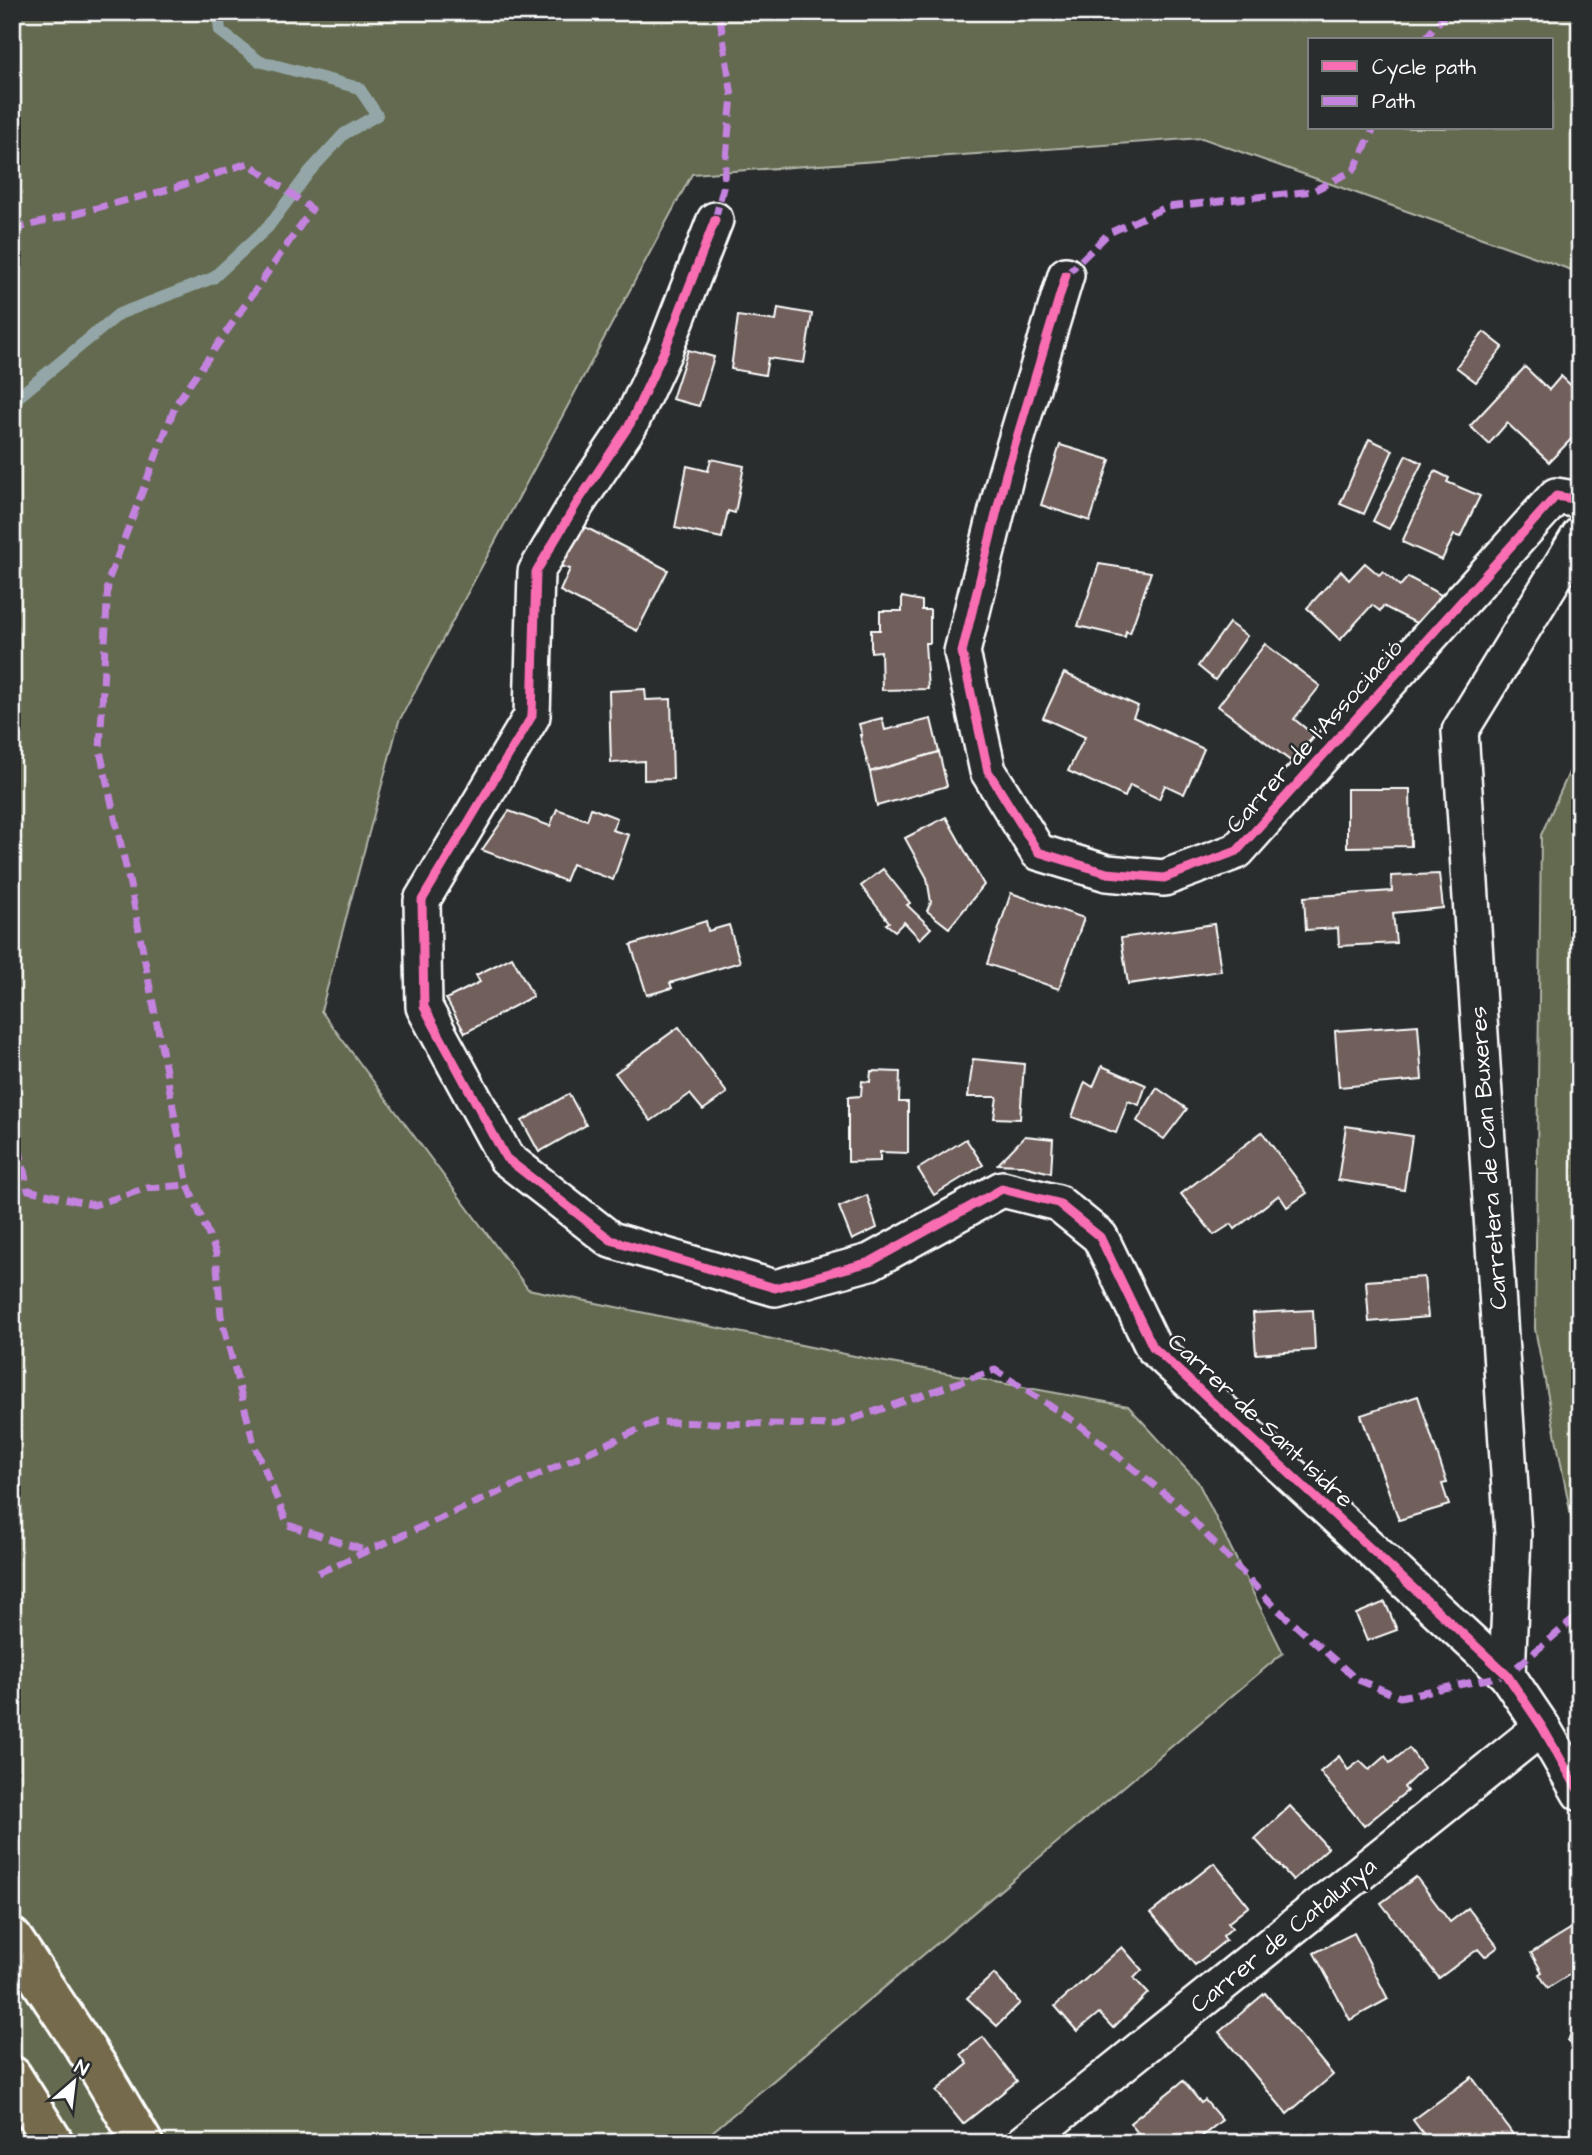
<svg xmlns="http://www.w3.org/2000/svg" width="1592" height="2155" viewBox="0 0 1592 2155" font-family="'Architects Daughter',sans-serif">
<style>
.green{fill:#636a50;stroke:#b1b4a8;stroke-width:2;fill-rule:evenodd}
.lines{fill:none;stroke-linecap:round;stroke-linejoin:round}
.stream{stroke:#94a6a7;stroke-width:12}
.building{fill:#715f5b;stroke:#fff;stroke-width:2}
.street-casing{stroke:#fff;stroke-width:40}
.highway-casing{stroke:#fff;stroke-width:44}
.street{stroke:#2a2d2e;stroke-width:35}
.highway{stroke:#746b4b;stroke-width:38}
.quiet{stroke:#c483df;stroke-width:7;stroke-dasharray:14 7;stroke-linecap:butt}
.cycleway-casing{stroke:#2a2d2e;stroke-width:13}
.cycleway{stroke:#f96db3;stroke-width:9}
.labels{text-anchor:middle;stroke-width:5;stroke-linejoin:round;paint-order:stroke}
.street-label{font-size:24px;fill:#fff;stroke:#2a2d2e}
</style>
<rect width="100%" height="100%" fill="#2a2d2e"/>
<filter id="ink" filterUnits="userSpaceOnUse"><feTurbulence type="fractalNoise" baseFrequency=".0143" numOctaves="2"/><feDisplacementMap in="SourceGraphic" scale="14" xChannelSelector="R" yChannelSelector="G"/><feConvolveMatrix kernelMatrix="1 2 1 2 8 2 1 2 1" color-interpolation-filters="sRGB"/></filter>
<g filter="url(#ink)">
<g class="green">
<path d="M12 12H1580V273L1202 138 692 174 399 721 321 1011 528 1289 874 1360 1128 1406 1198 1482 1283 1653 699 2143H12ZM1310 40H1552V128H1310Z"/>
<path d="M1580 748V1562L1535 1329 1541 835Z"/>
</g>
<g class="lines">
<path class="stream" d="M12 402 119 314 213 278 268 227 310 171 344 134 377 115 359 88 259 61 220 31 218 12"/>
</g>
<g class="building">
<path d="M778 308 812 314 804 363 768 358 765 375 731 369 738 316 776 321Z"/>
<path d="M1484 332 1503 347 1476 382 1456 367Z"/>
<path d="M688 350 714 357 699 406 672 399Z"/>
<path d="M1525 367 1549 390 1561 376 1580 394V430L1549 462 1507 423 1489 444 1470 426Z"/>
<path d="M1369 439 1393 450 1364 514 1340 504Z"/>
<path d="M1060 445 1110 460 1090 521 1041 505Z"/>
<path d="M1406 455 1422 463 1389 529 1373 521Z"/>
<path d="M711 459 744 466 735 513 728 511 722 538 675 528 687 466 708 471Z"/>
<path d="M1435 471 1449 478 1447 482 1480 496 1460 537 1454 535 1442 560 1402 542Z"/>
<path d="M585 527 668 570 637 631 560 591 570 569 560 566 572 543Z"/>
<path d="M1365 563 1379 575 1383 571 1400 586 1408 577 1443 596 1416 623 1383 606 1380 611 1372 605 1340 640 1307 608 1341 571 1349 580Z"/>
<path d="M1099 564 1151 572 1130 633 1126 631 1125 637 1078 626Z"/>
<path d="M902 597 922 601V610H930V643H925L928 689 882 690 881 651 871 652V630H880V611H902Z"/>
<path d="M1229 623 1247 636 1215 680 1198 666Z"/>
<path d="M1265 644 1320 686 1294 719 1314 735 1292 762 1218 706Z"/>
<path d="M1064 673 1138 706 1133 717 1204 749 1184 794 1165 785 1159 799 1130 785 1125 797 1068 771 1085 737 1043 718Z"/>
<path d="M645 689 646 700 671 699 673 779 644 780V761L611 763 609 691Z"/>
<path d="M882 718 885 730 931 719 939 752 870 772 860 735H862L859 724Z"/>
<path d="M939 752 947 786 877 806 870 772Z"/>
<path d="M1347 789H1410L1411 846 1347 847Z"/>
<path d="M591 808 617 818 612 830 629 835 613 880 572 864 565 881 482 850 509 811 550 826 557 809 587 820Z"/>
<path d="M946 817 984 885 949 928 927 911 931 902 927 878 905 838Z"/>
<path d="M883 869 910 903 907 905 931 928 920 939 904 922 895 931 886 924 889 922 861 886Z"/>
<path d="M1439 874 1443 908 1393 913 1396 943 1339 946 1338 928 1306 930 1304 897 1392 891 1391 876Z"/>
<path d="M1011 893 1084 918 1059 989 987 964Z"/>
<path d="M706 921 708 931 729 925 740 962 670 983 672 988 647 995 631 945Z"/>
<path d="M1214 924 1221 971 1128 984 1121 938Z"/>
<path d="M512 957 533 996 465 1033 446 999 480 982 476 975Z"/>
<path d="M1418 1025 1422 1080 1339 1087 1335 1031Z"/>
<path d="M679 1027 727 1093 703 1110 690 1094 651 1121 615 1073Z"/>
<path d="M973 1059 1024 1064 1020 1119 994 1118 997 1097H968Z"/>
<path d="M1102 1066 1146 1085 1139 1105 1128 1101 1116 1133 1072 1117 1085 1082 1093 1087Z"/>
<path d="M871 1071 900 1072 899 1102H908V1153L880 1152V1161L848 1162V1097L861 1096 862 1081 870 1082Z"/>
<path d="M1157 1088 1187 1109 1164 1139 1137 1121Z"/>
<path d="M569 1094 586 1125 539 1152 522 1121Z"/>
<path d="M1346 1126 1412 1136 1404 1190 1338 1180Z"/>
<path d="M1262 1132 1307 1193 1287 1207 1279 1195 1235 1229 1231 1224 1214 1235 1181 1194Z"/>
<path d="M1025 1136 1053 1139 1051 1173 1019 1165 998 1164Z"/>
<path d="M966 1139 983 1165 934 1195 918 1169Z"/>
<path d="M867 1195 877 1228 852 1240 839 1207Z"/>
<path d="M1424 1277 1428 1317 1369 1322 1366 1281Z"/>
<path d="M1313 1310 1315 1350 1256 1354 1253 1313Z"/>
<path d="M1418 1396 1447 1483 1442 1484 1449 1505 1399 1520 1361 1415Z"/>
<path d="M1385 1602 1397 1630 1367 1641 1356 1614Z"/>
<path d="M1409 1748 1424 1768 1404 1787 1407 1791 1364 1826 1320 1772 1339 1756 1348 1770 1360 1761 1369 1770 1385 1756 1390 1763Z"/>
<path d="M1290 1806 1328 1848 1293 1880 1255 1839Z"/>
<path d="M1214 1863 1249 1906 1228 1923 1232 1928 1223 1936 1226 1940 1195 1965 1151 1913Z"/>
<path d="M1416 1877 1450 1922 1468 1908 1498 1947 1485 1957 1478 1949 1439 1978 1381 1903Z"/>
<path d="M1580 1923V1968L1548 1988 1539 1974 1542 1972 1531 1953Z"/>
<path d="M1354 1933 1388 1999 1350 2020 1314 1953Z"/>
<path d="M1122 1947 1142 1970 1134 1978 1148 1993 1113 2028 1099 2013 1077 2031 1055 2006Z"/>
<path d="M994 1974 1020 2003 997 2026 967 1998Z"/>
<path d="M1265 1993 1333 2075 1287 2114 1219 2032Z"/>
<path d="M1580 2011V2046L1568 2041Z"/>
<path d="M983 2037 1017 2081 963 2124 936 2091 968 2064 961 2054Z"/>
<path d="M1472 2077 1519 2143H1430L1413 2120Z"/>
<path d="M1183 2081 1201 2103 1205 2100 1222 2120 1194 2143H1146L1130 2123Z"/>
</g>
<g class="lines">
<defs>
<g id="street">
<path d="M715 220 665 349 630 424 577 503 536 572 532 716 422 900 424 1007 506 1158 611 1240 775 1288 870 1262 1002 1189 1058 1203 1100 1237 1153 1347 1507 1675 1542 1727 1580 1793"/>
<path d="M1066 275 1006 474 962 652 988 771 1038 852 1107 873 1164 878 1237 851 1556 496 1580 500"/>
<path d="M1507 1675 1513 1534 1460 731 1580 535"/>
<path d="M1024 2143 1542 1727"/>
</g>
<g id="highway">
<path d="M12 1938 99 2069 143 2143"/>
<path d="M12 2076 54 2143"/>
</g>
</defs>
<use href="#street" class="street-casing"/>
<use href="#highway" class="highway-casing"/>
<use href="#street" class="street"/>
<use href="#highway" class="highway"/>
<g class="quiet">
<path d="M1424 40 1447 12"/>
<path d="M715 220 723 188 732 96 719 12"/>
<path d="M12 230 174 188 248 163 312 209 176 404 108 581 100 751 132 894 188 1185"/>
<path d="M1066 275 1109 233 1166 207 1313 191 1354 170 1374 128"/>
<path d="M12 1126 17 1136 28 1190 94 1205 147 1188 188 1185 216 1253 221 1316 254 1444 288 1525 367 1551"/>
<path d="M318 1573 656 1422 835 1425 995 1370 1078 1424 1175 1502 1275 1607 1356 1679 1400 1697 1507 1675 1580 1614"/>
</g>
<defs>
<g id="cycleway">
<path d="M715 220 665 349 630 424 577 503 536 572 532 716 422 900 424 1007 506 1158 611 1240 775 1288 870 1262 1002 1189 1058 1203 1100 1237 1153 1347 1507 1675 1542 1727 1580 1793"/>
<path d="M1066 275 1006 474 962 652 988 771 1038 852 1107 873 1164 878 1237 851 1556 496 1580 500"/>
</g>
</defs>
<use href="#cycleway" class="cycleway-casing"/>
<use href="#cycleway" class="cycleway"/>
</g>
</g>
<g class="labels">
<g class="street-label">
<text transform="translate(1314 736) rotate(-48)" y="8">Carrer de l'Associació</text>
<text transform="translate(1488 1158) rotate(-94)" y="8">Carretera de Can Buxeres</text>
<text transform="translate(1261 1420) rotate(43)" y="8">Carrer de Sant Isidre</text>
<text transform="translate(1283 1935) rotate(-39)" y="8">Carrer de Catalunya</text>
</g>
</g>
<rect width="1592" height="2155" fill="none" stroke="#2a2d2e" stroke-width="42"/>
<rect x="21" y="21" width="1550" height="2113" fill="none" stroke="#fff" stroke-width="2.5" filter="url(#ink)"/>
<rect x="1308" y="38" width="245" height="91" fill="#2a2d2e" stroke="#7f8182" stroke-width="2"/>
<rect x="1322" y="61" width="35" height="10" fill="#f96db3" stroke="#7f8182" stroke-width="2"/>
<text x="1372" y="74" font-size="21" fill="#ffffff">Cycle path</text>
<rect x="1322" y="96" width="35" height="10" fill="#c483df" stroke="#7f8182" stroke-width="2"/>
<text x="1372" y="108" font-size="21" fill="#ffffff">Path</text>
<g transform="translate(74 2082) rotate(28)" stroke="#2a2d2e" stroke-width="5" paint-order="stroke">
<path d="M0-5L12 26L0 18L-12 26Z" fill="#ffffff"/>
<text y="-10" font-size="19" font-weight="bold" text-anchor="middle" fill="#ffffff">N</text>
</g>
</svg>
